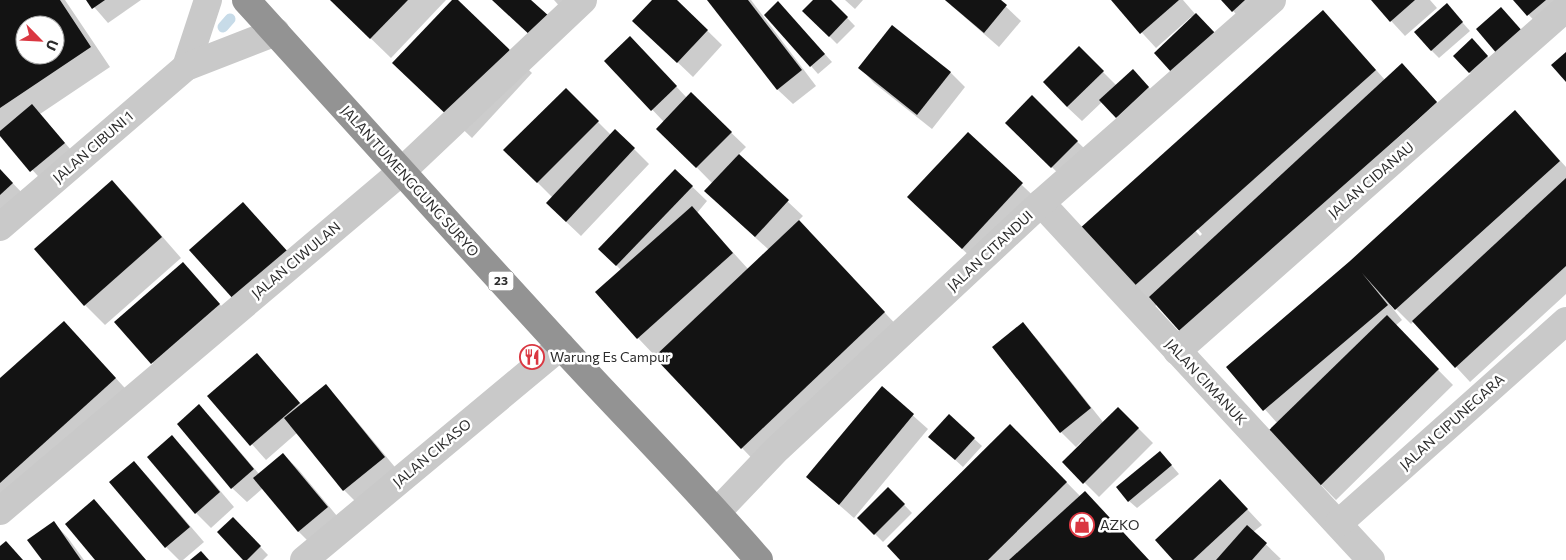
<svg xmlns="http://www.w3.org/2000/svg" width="1566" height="560" viewBox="0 0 1566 560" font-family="Commissioner,sans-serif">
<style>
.shadow{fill:#0003;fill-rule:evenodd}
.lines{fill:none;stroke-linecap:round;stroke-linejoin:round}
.stream{stroke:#c7dbe8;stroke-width:11}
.building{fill:#131313;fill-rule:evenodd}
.street{stroke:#c9c9c9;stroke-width:28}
.highway{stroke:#939393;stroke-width:28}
.labels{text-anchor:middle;stroke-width:5;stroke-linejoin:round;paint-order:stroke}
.shield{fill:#fff;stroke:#6b6b6b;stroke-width:1}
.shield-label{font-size:12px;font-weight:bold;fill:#2c2c2c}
.street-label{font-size:14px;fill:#2c2c2c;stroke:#fff}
.poi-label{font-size:14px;fill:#2c2c2c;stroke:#fff;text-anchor:start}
</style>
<rect width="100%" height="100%" fill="#fff"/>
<g class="shadow">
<path d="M0 0H65L110 67 40 114 78 158 46 185 0 134ZM25 25H55V55H25Z"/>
<path d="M88 0H141L108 23Z"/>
<path d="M331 0H446L391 58Z"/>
<path d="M454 0H456L532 73 472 138 414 83Z"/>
<path d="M554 0H570L561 8Z"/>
<path d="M653 0H676L722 45 693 77 649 35Z"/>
<path d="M709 0H751L816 86 793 104 778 90Z"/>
<path d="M815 0H830L855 26 837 44 804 11Z"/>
<path d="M845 0H863L855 9Z"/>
<path d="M945 0H999L1021 21 999 47Z"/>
<path d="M1112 0H1183L1196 15 1193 18 1191 17 1156 48Z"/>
<path d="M1223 0H1277L1247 26Z"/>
<path d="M1372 0H1430L1437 8 1405 36Z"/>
<path d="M1515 0H1566L1543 30Z"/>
<path d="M786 11 832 62 818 74 811 66Z"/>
<path d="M1454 13 1470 31 1439 58 1431 50Z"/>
<path d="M1338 27 1385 80H1416L1451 117 1152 308 1080 230ZM1161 191H1164L1202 234 1200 236Z"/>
<path d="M1079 48 1117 86 1140 78 1156 95 1124 124 1103 101 1082 121 1067 107Z"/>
<path d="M1480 48 1495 65 1477 80 1469 72Z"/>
<path d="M645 53 687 98 691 94 746 147 738 155 803 216 798 221 904 333 761 468 638 338 621 270 600 249 675 170 707 201 697 213 749 270 769 250 721 206 713 184 658 128 664 122 606 61Z"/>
<path d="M860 68 950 72 965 87 932 129 874 83Z"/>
<path d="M566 90 611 135 615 130 649 164 581 236 562 218 553 198 505 150Z"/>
<path d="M1032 97 1092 156 1067 182 1007 123Z"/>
<path d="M1530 127 1566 167V294L1470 382 1414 321 1411 324 1391 304 1390 305 1402 320 1395 326 1453 385 1336 500 1269 432 1278 424 1227 367Z"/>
<path d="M968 134 1042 204 982 268 929 217Z"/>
<path d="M0 170 27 198 0 224Z"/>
<path d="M112 182 132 202 181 258 105 325 85 305 36 249Z"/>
<path d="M183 264 234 320 167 378 116 322Z"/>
<path d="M64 322 135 399 0 510V380Z"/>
<path d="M1022 324 1037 339 1103 422 1118 408 1153 443 1099 497 1064 462 1082 444 1081 442 1076 447 1061 432Z"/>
<path d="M257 355 302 405 326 386 340 401 399 472 359 505 344 490 298 432 266 460 209 396Z"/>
<path d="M882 388 928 429 854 518 807 477Z"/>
<path d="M199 406 214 421 259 474 283 454 298 469 342 522 313 546 299 532 263 488 247 502 232 488Z"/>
<path d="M949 416 982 446 963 467 938 444Z"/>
<path d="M1010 425 1081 497 1085 493 1149 560H902Z"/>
<path d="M172 437 187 452 234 507 211 528 196 513Z"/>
<path d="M1167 460 1179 474 1137 508 1129 501Z"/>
<path d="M134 462 148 477 204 542 183 560H179L166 547Z"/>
<path d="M888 488 912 513 883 542 859 518Z"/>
<path d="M1234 495 1262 525 1253 532 1281 559 1279 560H1175Z"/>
<path d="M94 501 109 516 146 560H96Z"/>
<path d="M233 518 268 555 263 560H245Z"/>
<path d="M54 523 68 538 84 560H43Z"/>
</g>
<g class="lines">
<path class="stream" d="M223 27 230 19"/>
</g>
<g class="building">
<path d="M0 0H60L91 47 0 108ZM25 25H55V55H25Z"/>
<path d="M86 0H105L92 9Z"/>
<path d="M330 0H408L370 39Z"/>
<path d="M452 0H458L513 53 451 119 392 63Z"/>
<path d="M492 0H531L550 17 532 37Z"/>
<path d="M652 0H677L708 30 677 63 632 21Z"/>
<path d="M707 0H748L802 70 777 90Z"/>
<path d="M813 0H831L848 17 829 37 802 11Z"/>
<path d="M945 0H1001L1007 5 984 33Z"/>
<path d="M1111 0H1179L1140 34Z"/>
<path d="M1221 0H1245L1232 12Z"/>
<path d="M1371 0H1415L1390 22Z"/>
<path d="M1513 0H1546L1527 16Z"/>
<path d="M778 1 825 54 810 67 764 15Z"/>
<path d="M1447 3 1463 22 1431 51 1414 32Z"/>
<path d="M1501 7 1524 33 1498 55 1476 29Z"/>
<path d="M1323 10 1376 70 1131 289 1078 230Z"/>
<path d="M1196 13 1215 33 1172 73 1154 53Z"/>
<path d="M892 25 951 72 917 115 858 68Z"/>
<path d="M630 36 677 86 651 111 604 61Z"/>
<path d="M1472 38 1488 56 1469 73 1453 56Z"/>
<path d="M1079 46 1104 71 1067 107 1043 82Z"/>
<path d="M1566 52V82L1551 65Z"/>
<path d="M1402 63 1437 102 1183 335 1149 297Z"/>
<path d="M1133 69 1149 87 1116 118 1099 100Z"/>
<path d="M566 88 599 121 537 183 503 150Z"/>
<path d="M691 92 732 132 696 168 656 129Z"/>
<path d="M1032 95 1078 141 1051 168 1005 123Z"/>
<path d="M32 104 65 143 30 172 0 136V131Z"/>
<path d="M1515 110 1560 161 1395 310 1362 273 1388 305 1263 411 1226 367 1350 261Z"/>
<path d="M615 129 635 148 566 222 546 203Z"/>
<path d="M968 132 1023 183 962 249 907 197Z"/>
<path d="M739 154 789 200 755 237 704 191Z"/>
<path d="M0 169 13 183 0 195Z"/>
<path d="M675 169 693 186 616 266 598 249Z"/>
<path d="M1566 178V266L1455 368 1412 321Z"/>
<path d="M112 180 162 237 84 306 34 249Z"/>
<path d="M243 202 289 253 235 301 189 250Z"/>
<path d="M692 206 733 253 637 339 595 292Z"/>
<path d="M799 220 885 312 741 449 654 357Z"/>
<path d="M183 262 220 304 151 364 114 322Z"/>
<path d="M1387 315 1439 369 1320 486 1267 432Z"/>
<path d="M64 321 116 378 0 483V378Z"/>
<path d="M1023 322 1091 408 1060 433 992 347Z"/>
<path d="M257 353 300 403 250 446 207 396Z"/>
<path d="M326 384 385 457 343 491 284 418Z"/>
<path d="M882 386 914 414 839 505 806 477Z"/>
<path d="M199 404 254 469 231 489 177 424Z"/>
<path d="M1118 407 1139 428 1083 484 1062 462Z"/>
<path d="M949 414 975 438 955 460 928 437Z"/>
<path d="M1010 424 1067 482 988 560H900L887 546Z"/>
<path d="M172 435 220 492 195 514 147 457Z"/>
<path d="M1160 451 1172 465 1128 502 1116 487Z"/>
<path d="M283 453 328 507 298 532 253 478Z"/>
<path d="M134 461 190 527 165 548 109 482Z"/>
<path d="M1220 479 1248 509 1193 560H1173L1155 540Z"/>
<path d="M888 487 905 504 874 535 857 518Z"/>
<path d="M1085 491 1149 560H1009Z"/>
<path d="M94 499 146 560H95L65 524Z"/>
<path d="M233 517 261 546 247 560H243L217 532Z"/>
<path d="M54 521 81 560H42L27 540Z"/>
<path d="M1247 525 1267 543 1252 560H1216Z"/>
<path d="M6 541 23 560H0V546Z"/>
<path d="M201 551 209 560H190Z"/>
</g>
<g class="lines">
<g class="street">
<path d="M186 67 208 0"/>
<path d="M1041 203 1371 560"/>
<path d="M0 227 186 67 276 32"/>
<path d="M1177 351 1566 8"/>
<path d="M0 511 401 172 583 0"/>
<path d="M717 512 775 451 1041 203 1272 0"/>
<path d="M1339 523 1566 321"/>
<path d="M304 560 561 346"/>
</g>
<path class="highway" d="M246 0C351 115 454 230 559 344 626 417 695 486 759 560"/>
</g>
<defs>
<symbol id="restaurant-ring" viewBox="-11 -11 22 22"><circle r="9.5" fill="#fff" stroke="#da3741" stroke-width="1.5"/><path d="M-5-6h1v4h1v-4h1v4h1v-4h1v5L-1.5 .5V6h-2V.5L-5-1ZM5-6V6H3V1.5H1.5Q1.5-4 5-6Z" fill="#da3741"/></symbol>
<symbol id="shop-ring" viewBox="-11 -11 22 22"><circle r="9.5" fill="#fff" stroke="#da3741" stroke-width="1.5"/><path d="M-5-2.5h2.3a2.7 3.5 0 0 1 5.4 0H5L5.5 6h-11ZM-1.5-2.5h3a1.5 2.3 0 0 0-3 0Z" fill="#da3741"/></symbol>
</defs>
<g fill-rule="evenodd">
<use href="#restaurant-ring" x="518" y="343" width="28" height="28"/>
<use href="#shop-ring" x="1068" y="511" width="28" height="28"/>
</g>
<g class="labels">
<rect class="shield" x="488.5" y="271.5" width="25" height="19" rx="4"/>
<g class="shield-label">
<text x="501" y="285">23</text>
</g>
<g class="street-label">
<text transform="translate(93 147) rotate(-41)" y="5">JALAN CIBUNI 1</text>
<text transform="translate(1371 180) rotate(-41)" y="5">JALAN CIDANAU</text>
<text transform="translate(410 181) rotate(48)" y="5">JALAN TUMENGGUNG SURYO</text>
<text transform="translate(990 251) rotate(-43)" y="5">JALAN CITANDUI</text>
<text transform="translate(296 260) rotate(-40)" y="5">JALAN CIWULAN</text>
<text transform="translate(1206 382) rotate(47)" y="5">JALAN CIMANUK</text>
<text transform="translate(1452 422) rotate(-42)" y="5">JALAN CIPUNEGARA</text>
<text transform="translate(432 453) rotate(-40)" y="5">JALAN CIKASO</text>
</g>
<g class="poi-label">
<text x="550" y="362">Warung Es Campur</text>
<text x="1100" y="530">AZKO</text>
</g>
</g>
<g transform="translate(40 40) rotate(114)"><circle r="24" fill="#ffffff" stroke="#ababab"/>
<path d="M0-4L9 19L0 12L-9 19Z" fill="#da3741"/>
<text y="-8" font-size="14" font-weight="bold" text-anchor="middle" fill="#2c2c2c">U</text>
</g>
</svg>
